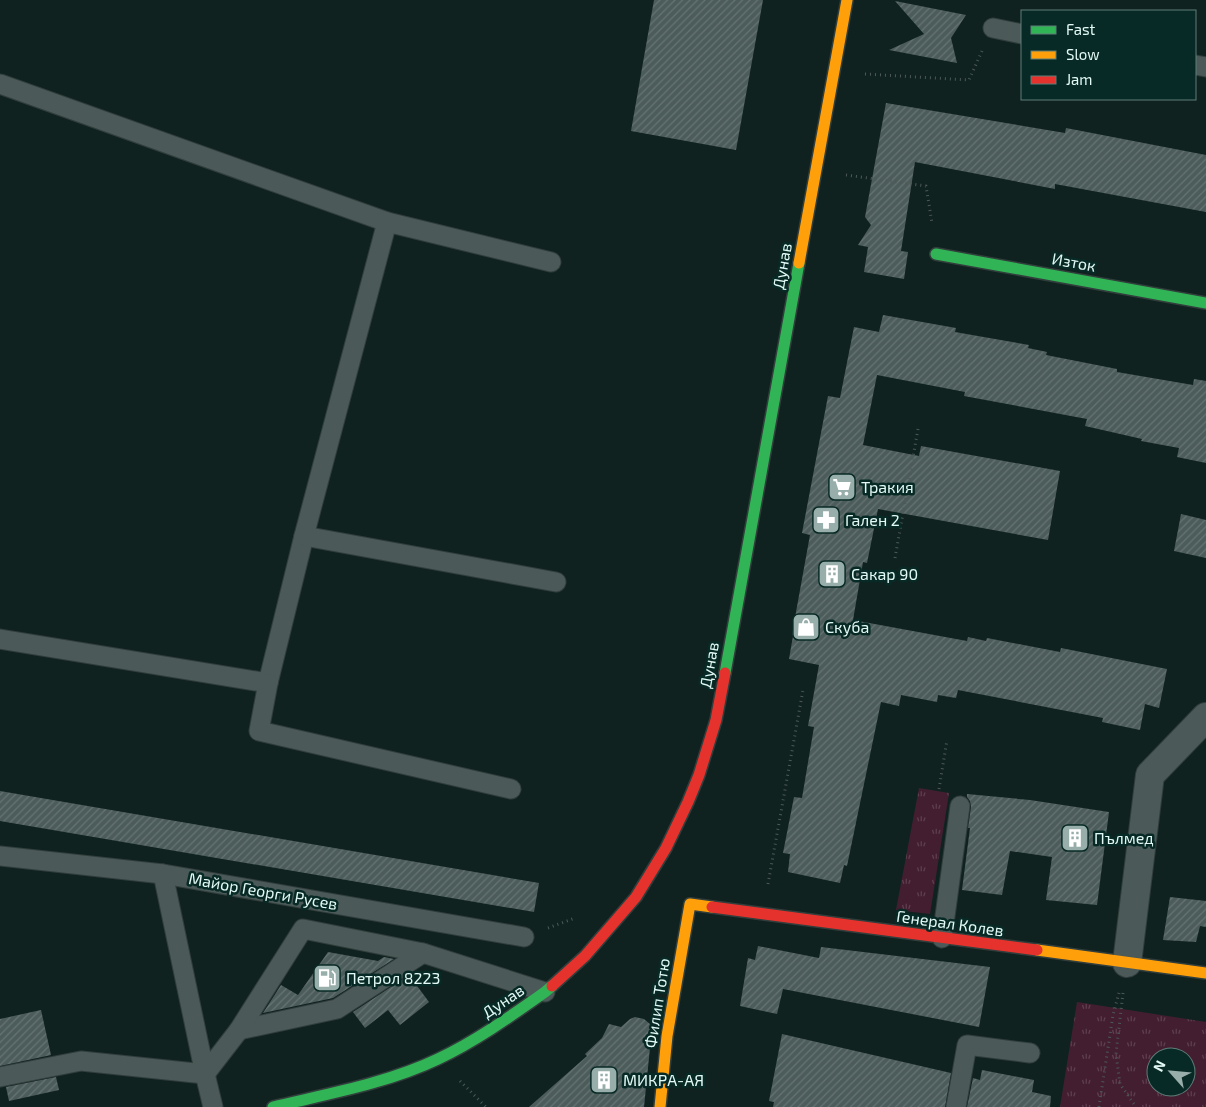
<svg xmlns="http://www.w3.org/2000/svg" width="1206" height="1107" viewBox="0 0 1206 1107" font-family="'Exo 2',sans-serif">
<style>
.park{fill:url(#park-tufts);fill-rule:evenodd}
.building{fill:url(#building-hatch)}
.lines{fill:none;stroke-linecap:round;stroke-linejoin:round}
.lane-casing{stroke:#313e3c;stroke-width:21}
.street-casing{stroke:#313e3c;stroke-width:30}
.fast-casing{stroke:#313e3c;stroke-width:14}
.slow-casing{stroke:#313e3c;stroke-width:14}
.jam-casing{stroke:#313e3c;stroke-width:14}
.path{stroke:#4c5957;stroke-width:3;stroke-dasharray:1 4;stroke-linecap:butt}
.lane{stroke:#4b5a58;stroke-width:19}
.street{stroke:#4b5a58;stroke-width:28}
.fast{stroke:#30b455;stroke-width:11}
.slow{stroke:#ff9f0a;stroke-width:11}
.jam{stroke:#e5322d;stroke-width:11}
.labels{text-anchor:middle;stroke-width:5;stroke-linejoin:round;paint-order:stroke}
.street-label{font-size:16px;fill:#e2f9f5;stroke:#082a26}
.poi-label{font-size:16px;fill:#e2f9f5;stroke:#082a26;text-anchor:start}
</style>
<defs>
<pattern id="park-tufts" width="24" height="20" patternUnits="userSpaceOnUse" patternTransform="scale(1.25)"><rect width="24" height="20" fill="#431e30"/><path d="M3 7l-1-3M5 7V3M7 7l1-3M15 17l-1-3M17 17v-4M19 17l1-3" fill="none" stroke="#5e3f4f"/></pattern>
<pattern id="building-hatch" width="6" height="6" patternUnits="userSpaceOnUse" patternTransform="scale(1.25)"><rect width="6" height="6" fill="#4c5c5a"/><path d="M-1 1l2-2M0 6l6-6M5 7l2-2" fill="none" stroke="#667472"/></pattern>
</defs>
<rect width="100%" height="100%" fill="#102220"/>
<g class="park">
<path d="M919 788 949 793 930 914 896 910Z"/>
<path d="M1077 1002 1206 1022V1107H1060ZM1156 1057H1186V1087H1156Z"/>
</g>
<g class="building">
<path d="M654 0H763L736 150 631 131Z"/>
<path d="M895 1 966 15 951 38 957 63 889 50 924 34Z"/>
<path d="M886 103 1065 133 1066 128 1206 155V212L1055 184V189L915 162 901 251 908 252 904 279 864 272 868 247 858 245 871 225 865 217Z"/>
<path d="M883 315 956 328 955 332 1029 345 1028 348 1047 352 1046 355 1117 369V372L1193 385 1194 379 1206 381V463L1177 457 1179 448 1141 441 1142 439 1085 426 1087 419 964 396 965 392 877 375 863 445 919 456 921 446 1060 471 1048 540 878 509 867 563 863 562 853 620 967 641 968 637 986 641 987 638 1060 652 1061 648 1167 669 1159 708 1145 704 1140 730 1102 722 1103 718 958 690 956 698 938 695 937 702 901 695 899 706 881 702 847 866 844 865 840 883 788 872 790 854 783 853 794 797 802 798 814 727 808 726 819 665 789 659 793 636 792 634 810 535 802 533 828 396 840 398 854 327 879 332Z"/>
<path d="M1181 514 1206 520V558L1174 551Z"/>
<path d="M0 791 539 883 534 912 0 821Z"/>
<path d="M967 794 1030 800 1109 812 1097 905 1046 900 1052 857 1010 851 1002 895 962 890 970 828H968L971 807 970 801 967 797Z"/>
<path d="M1170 897 1206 901V927L1200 926 1196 942 1163 940Z"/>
<path d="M758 946 819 958 821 947 990 967 979 1027 783 989 777 1014 740 1006 748 958 755 960Z"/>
<path d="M328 952 378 961 384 957 394 959 333 998 263 1013 281 985 298 995Z"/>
<path d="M409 975 429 1002 400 1025 388 1010 365 1028 353 1012Z"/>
<path d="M41 1010 51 1055 0 1066V1019Z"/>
<path d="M635 1017 644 1019 650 1024 652 1028 644 1107H529L587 1056 585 1054 602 1038 609 1024 621 1027 630 1019Z"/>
<path d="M782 1034 951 1073 945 1107H773L774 1102 769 1101Z"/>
<path d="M982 1070 1034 1080 1032 1092 1051 1096 1050 1107H967L973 1078 980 1080Z"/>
<path d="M56 1077 59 1090 9 1101 6 1087Z"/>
</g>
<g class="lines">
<defs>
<g id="lane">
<path d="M993 28 1022 34"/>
<path d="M1195 65 1206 67"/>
<path d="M0 84 387 222 304 536 268 683 0 639"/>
<path d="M387 222 551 262"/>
<path d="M304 536 556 582"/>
<path d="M268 683 259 731 511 789"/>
<path d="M0 856 163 874 524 937"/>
<path d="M163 874 205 1074 213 1107"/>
<path d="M942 938 960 806"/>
<path d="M239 1030 337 1009 423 953"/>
<path d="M0 1077 81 1061 205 1074 239 1030 303 929 423 953 545 992"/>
<path d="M956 1107 967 1045 1030 1053"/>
</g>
<path id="street" d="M1127 963 1150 775 1206 717"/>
<g id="fast">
<path d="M936 254 1206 303"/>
<path d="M725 673 799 263"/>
<path d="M273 1107C327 1094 388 1083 438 1059 476 1041 511 1016 545 992L552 986"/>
</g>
<g id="slow">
<path d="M799 263 847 0"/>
<path d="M1037 950 1206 973"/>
<path d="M660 1107 667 1036 690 904 712 907"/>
</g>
<g id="jam">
<path d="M712 907 1037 950"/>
<path d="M552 986 585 956 636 897 666 848 688 802 699 775 716 720 725 673"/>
</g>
</defs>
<use href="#lane" class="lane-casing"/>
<use href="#street" class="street-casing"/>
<use href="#fast" class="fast-casing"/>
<use href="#slow" class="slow-casing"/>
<use href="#jam" class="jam-casing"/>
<g class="path">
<path d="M865 74 969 80 982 51"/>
<path d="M846 175 926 186 932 223"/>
<path d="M895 558 918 429"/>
<path d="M939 789 947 740"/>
<path d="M768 884 803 690"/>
<path d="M548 928 575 918"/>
<path d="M1123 993 1116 1054 1120 1084 1136 1107"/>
<path d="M460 1081 486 1107"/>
<path d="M1099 1107 1113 1015 1119 993"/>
</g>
<use href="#lane" class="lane"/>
<use href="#street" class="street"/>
<use href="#fast" class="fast"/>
<use href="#slow" class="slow"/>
<use href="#jam" class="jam"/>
</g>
<defs>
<symbol id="supermarket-square" viewBox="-11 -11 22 22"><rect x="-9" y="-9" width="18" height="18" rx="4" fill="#98aeaa" stroke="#082a26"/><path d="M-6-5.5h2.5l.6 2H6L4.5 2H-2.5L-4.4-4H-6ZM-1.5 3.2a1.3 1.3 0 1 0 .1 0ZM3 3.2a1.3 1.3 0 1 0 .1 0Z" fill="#fff"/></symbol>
<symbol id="pharmacy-square" viewBox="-11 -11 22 22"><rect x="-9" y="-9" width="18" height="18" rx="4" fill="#98aeaa" stroke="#082a26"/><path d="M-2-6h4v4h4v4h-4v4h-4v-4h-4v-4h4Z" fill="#fff"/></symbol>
<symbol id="building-square" viewBox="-11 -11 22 22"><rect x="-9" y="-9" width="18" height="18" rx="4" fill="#98aeaa" stroke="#082a26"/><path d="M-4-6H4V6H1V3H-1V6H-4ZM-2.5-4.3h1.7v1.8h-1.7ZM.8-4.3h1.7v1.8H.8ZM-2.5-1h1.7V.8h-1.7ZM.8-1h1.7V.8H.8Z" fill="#fff"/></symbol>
<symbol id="shop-square" viewBox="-11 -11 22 22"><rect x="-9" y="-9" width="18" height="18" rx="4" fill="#98aeaa" stroke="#082a26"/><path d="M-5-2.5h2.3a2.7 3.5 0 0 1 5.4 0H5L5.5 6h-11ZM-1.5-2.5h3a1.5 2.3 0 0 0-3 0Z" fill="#fff"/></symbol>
<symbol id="fuel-square" viewBox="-11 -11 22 22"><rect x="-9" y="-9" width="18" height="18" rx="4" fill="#98aeaa" stroke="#082a26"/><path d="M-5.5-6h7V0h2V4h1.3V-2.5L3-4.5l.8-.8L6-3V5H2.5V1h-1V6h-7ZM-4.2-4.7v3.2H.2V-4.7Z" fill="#fff"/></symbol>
</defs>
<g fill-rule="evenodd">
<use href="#supermarket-square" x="826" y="471" width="32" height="32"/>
<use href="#pharmacy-square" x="810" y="504" width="32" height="32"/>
<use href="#building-square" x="816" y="558" width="32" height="32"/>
<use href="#shop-square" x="790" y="611" width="32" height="32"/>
<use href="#building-square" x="1059" y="822" width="32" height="32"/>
<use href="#fuel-square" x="311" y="962" width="32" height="32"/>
<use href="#building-square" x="588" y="1064" width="32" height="32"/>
</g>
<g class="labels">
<g class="street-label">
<text transform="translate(1074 262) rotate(10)" y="6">Изток</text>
<text transform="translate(782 266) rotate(-80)" y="6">Дунав</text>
<text transform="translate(709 665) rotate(-80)" y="6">Дунав</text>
<text transform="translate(263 891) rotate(10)" y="6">Майор Георги Русев</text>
<text transform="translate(950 923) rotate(8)" y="6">Генерал Колев</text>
<text transform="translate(503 1001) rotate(-34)" y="6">Дунав</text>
<text transform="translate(657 1003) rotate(-81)" y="6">Филип Тотю</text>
</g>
<g class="poi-label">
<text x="861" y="493">Тракия</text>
<text x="845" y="526">Гален 2</text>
<text x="851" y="580">Сакар 90</text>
<text x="825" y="633">Скуба</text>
<text x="1094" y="844">Пълмед</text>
<text x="346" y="984">Петрол 8223</text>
<text x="623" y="1086">МИКРА-АЯ</text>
</g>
</g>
<rect x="1021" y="10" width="175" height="90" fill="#082a26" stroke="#5f7d79"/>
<rect x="1031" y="26" width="25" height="8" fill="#30b455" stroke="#5f7d79"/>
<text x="1066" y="35" font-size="15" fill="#e2f9f5">Fast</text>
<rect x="1031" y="51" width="25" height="8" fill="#ff9f0a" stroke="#5f7d79"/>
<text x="1066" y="60" font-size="15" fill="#e2f9f5">Slow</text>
<rect x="1031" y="76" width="25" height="8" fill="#e5322d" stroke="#5f7d79"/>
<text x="1066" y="85" font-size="15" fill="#e2f9f5">Jam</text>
<g transform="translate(1171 1072) rotate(297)"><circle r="24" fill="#082a26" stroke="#5f7d79"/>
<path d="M0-4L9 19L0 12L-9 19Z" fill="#98aeaa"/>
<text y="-8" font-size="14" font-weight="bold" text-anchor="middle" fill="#e2f9f5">N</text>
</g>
</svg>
